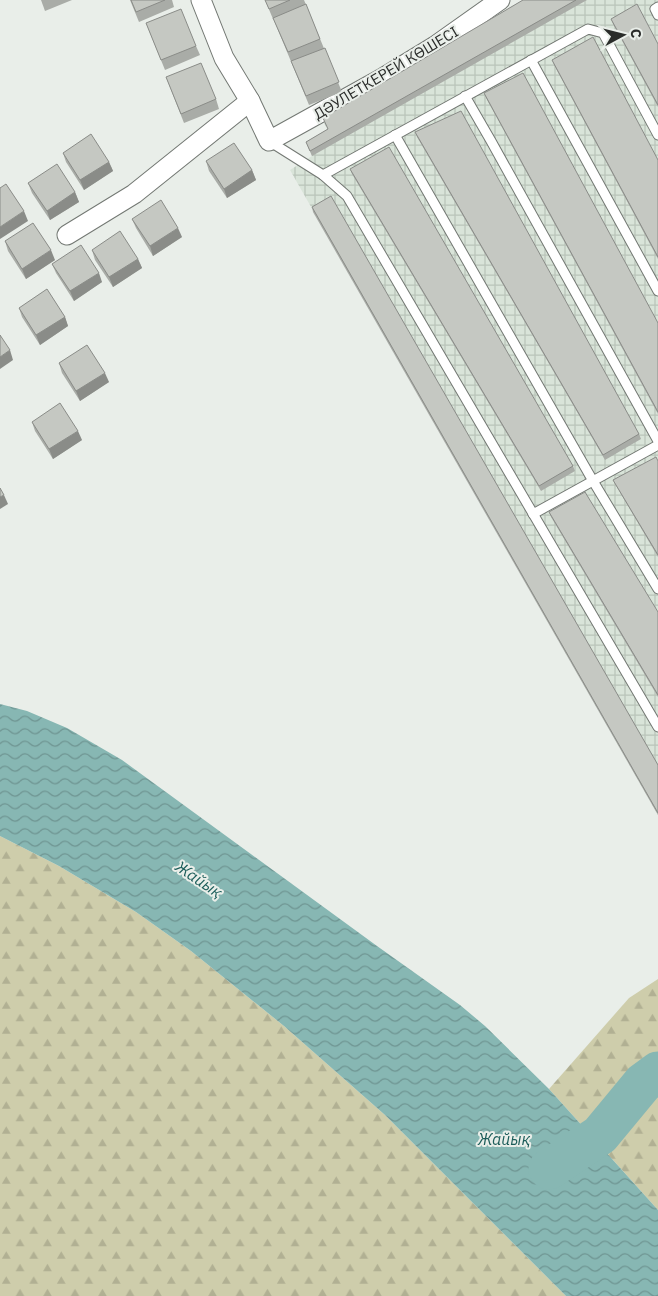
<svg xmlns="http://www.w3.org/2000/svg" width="658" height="1296" viewBox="0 0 658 1296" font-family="'IBM Plex Sans',sans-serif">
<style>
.industrial{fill:url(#industrial-grid)}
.forest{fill:url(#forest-firs)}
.water{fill:url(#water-waves)}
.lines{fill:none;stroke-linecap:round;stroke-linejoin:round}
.river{stroke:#87b7b3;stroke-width:41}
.service-casing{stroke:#737873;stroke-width:11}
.minor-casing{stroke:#737873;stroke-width:21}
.service{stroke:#fff;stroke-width:9}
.minor{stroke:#fff;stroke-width:19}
.wall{fill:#a9aca7}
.shaded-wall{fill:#8a8c88}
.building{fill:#c5c8c2;stroke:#8a8c88}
.labels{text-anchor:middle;stroke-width:4;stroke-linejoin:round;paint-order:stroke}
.street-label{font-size:15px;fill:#2a2c2a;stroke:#e9eee9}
.water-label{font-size:16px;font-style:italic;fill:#1c5d5a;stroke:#e9eee9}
</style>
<defs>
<pattern id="industrial-grid" width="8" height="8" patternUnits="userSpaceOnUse" patternTransform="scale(1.25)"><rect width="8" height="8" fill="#d9e4d9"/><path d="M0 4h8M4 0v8" fill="none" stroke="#bac4ba"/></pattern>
<pattern id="forest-firs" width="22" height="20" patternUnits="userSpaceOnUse" patternTransform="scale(1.25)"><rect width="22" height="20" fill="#cecdab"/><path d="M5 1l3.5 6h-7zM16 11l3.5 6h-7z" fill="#b1b093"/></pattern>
<pattern id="water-waves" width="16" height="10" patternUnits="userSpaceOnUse" patternTransform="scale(1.25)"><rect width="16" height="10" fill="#87b7b3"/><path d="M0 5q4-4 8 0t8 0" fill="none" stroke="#6f9592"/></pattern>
</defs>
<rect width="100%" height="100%" fill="#e9eee9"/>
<path class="industrial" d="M533 0H658V815L290 170 312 156 308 147 330 134 324 123Z"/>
<g class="forest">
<path d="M0 836 59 866 136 912 191 951 284 1026 385 1115 566 1296H0Z"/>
<path d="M658 979V1210L549 1089 629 998Z"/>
</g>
<path class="water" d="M0 704 27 711 67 728 122 760 377 946 460 1005 485 1026 549 1089 658 1210V1296H566L385 1115 284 1026 191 951 136 912 59 866 0 836Z"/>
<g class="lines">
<path class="river" d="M549 1169 600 1135 643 1083 658 1072"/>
<defs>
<g id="service">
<path d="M658 7 655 9 658 15"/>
<path d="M531 60 658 291"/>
<path d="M465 96 491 141 658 441"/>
<path d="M395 135 593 481 658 589"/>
<path d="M269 141 323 175 347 196 658 727"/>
<path d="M323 175 588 29 603 33 658 135"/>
<path d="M533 514 658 445"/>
</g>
<g id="minor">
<path d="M201 0 224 58 250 101 269 141 381 79 435 46 500 0"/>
<path d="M67 235 134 194 250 101"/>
</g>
</defs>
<use href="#service" class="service-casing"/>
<use href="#minor" class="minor-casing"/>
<use href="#service" class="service"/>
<use href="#minor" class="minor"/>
</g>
<g class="wall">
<path d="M41 0H72L45 11Z"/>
<path d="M130 0H172L174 7 139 22Z"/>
<path d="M265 0H304L342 92 309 105 273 18V19Z"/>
<path d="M523 0H587L312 156 306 142 328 129 323 118Z"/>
<path d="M611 19 658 44V107L613 24Z"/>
<path d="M146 23 196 46 200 55 165 70Z"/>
<path d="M552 60 658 160V259L554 65Z"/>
<path d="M166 77 216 99 219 109 184 123Z"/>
<path d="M484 93 658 323V414L486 98Z"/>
<path d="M415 132 639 434 641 439 605 460 417 137Z"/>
<path d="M63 153 109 162 113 171 84 190 66 162Z"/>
<path d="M206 161 252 170 256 180 227 198 209 171Z"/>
<path d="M350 169 573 466 575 471 541 491 352 174Z"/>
<path d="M28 183 75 192 79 202 50 220 32 193Z"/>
<path d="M312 207 658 765V815L313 212Z"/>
<path d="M132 219 182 237 153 256 136 228Z"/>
<path d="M5 241 55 260 26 279 8 251Z"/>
<path d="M92 250 138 259 142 268 113 287 95 260Z"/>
<path d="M52 264 102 282 74 301 56 273Z"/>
<path d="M19 308 65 317 68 326 40 345 22 317Z"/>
<path d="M59 363 109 382 80 401 62 373Z"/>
<path d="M32 422 82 440 53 459 35 431Z"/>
<path d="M658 461V557L615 484 613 480Z"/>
<path d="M549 512 658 612V697L551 517Z"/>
</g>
<g class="shaded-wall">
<path d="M109 162 113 171 84 190 80 180Z"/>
<path d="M252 170 256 180 227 198 224 189Z"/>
<path d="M75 192 79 202 50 220 47 211Z"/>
<path d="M24 211 28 221 0 239V227Z"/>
<path d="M178 228 182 237 153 256 150 246Z"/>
<path d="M51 250 55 260 26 279 22 269Z"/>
<path d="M138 259 142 268 113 287 109 277Z"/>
<path d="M99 273 102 282 74 301 70 291Z"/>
<path d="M65 317 68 326 40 345 36 335Z"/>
<path d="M10 350 13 360 0 369V357Z"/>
<path d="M105 373 109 382 80 401 76 391Z"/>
<path d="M78 431 82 440 53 459 49 449Z"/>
<path d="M4 495 8 504 0 509V497Z"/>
</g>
<g class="building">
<path d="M131 0H165L136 12Z"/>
<path d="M265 0H290L269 9Z"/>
<path d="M523 0H576L310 151 306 142 328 129 323 118Z"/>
<path d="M306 4 320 39 288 52 273 18Z"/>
<path d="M637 4 658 44V105L611 19Z"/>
<path d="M181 9 196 46 161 60 146 23Z"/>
<path d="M593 37 658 160V257L552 60Z"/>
<path d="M325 48 339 82 306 96 291 61Z"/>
<path d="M201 63 216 99 181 114 166 77Z"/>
<path d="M523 73 658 323V412L484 93Z"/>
<path d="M461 111 639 434 603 455 415 132Z"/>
<path d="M91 134 109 162 80 180 63 153Z"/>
<path d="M234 143 252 170 224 189 206 161Z"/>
<path d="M389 147 573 466 539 486 350 169Z"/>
<path d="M57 164 75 192 47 211 28 183Z"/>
<path d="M6 184 24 211 0 227V188Z"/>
<path d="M331 196 658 765V813L312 207Z"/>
<path d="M161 200 178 228 150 246 132 219Z"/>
<path d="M33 223 51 250 22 269 5 241Z"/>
<path d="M120 231 138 259 109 277 92 250Z"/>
<path d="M81 245 99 273 70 291 52 264Z"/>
<path d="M47 289 65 317 36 335 19 308Z"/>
<path d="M0 335 10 350 0 357Z"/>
<path d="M87 345 105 373 76 391 59 363Z"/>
<path d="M60 403 78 431 49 449 32 422Z"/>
<path d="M656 457 658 461V555L613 480Z"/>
<path d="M0 488 4 495 0 497Z"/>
<path d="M585 492 658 612V695L549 512Z"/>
</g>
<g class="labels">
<g class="street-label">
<text transform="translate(386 73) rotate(-31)" y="5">ДӘУЛЕТКЕРЕЙ КӨШЕСІ</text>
</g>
<g class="water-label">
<text transform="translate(199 879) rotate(34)" y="6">Жайық</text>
<text x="504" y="1145">Жайық</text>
</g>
</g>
<g transform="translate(623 35) rotate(83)" stroke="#e9eee9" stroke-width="4" paint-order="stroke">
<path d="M0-4L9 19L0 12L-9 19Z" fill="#2a2c2a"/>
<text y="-8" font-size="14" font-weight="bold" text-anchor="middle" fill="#2a2c2a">С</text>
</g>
</svg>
